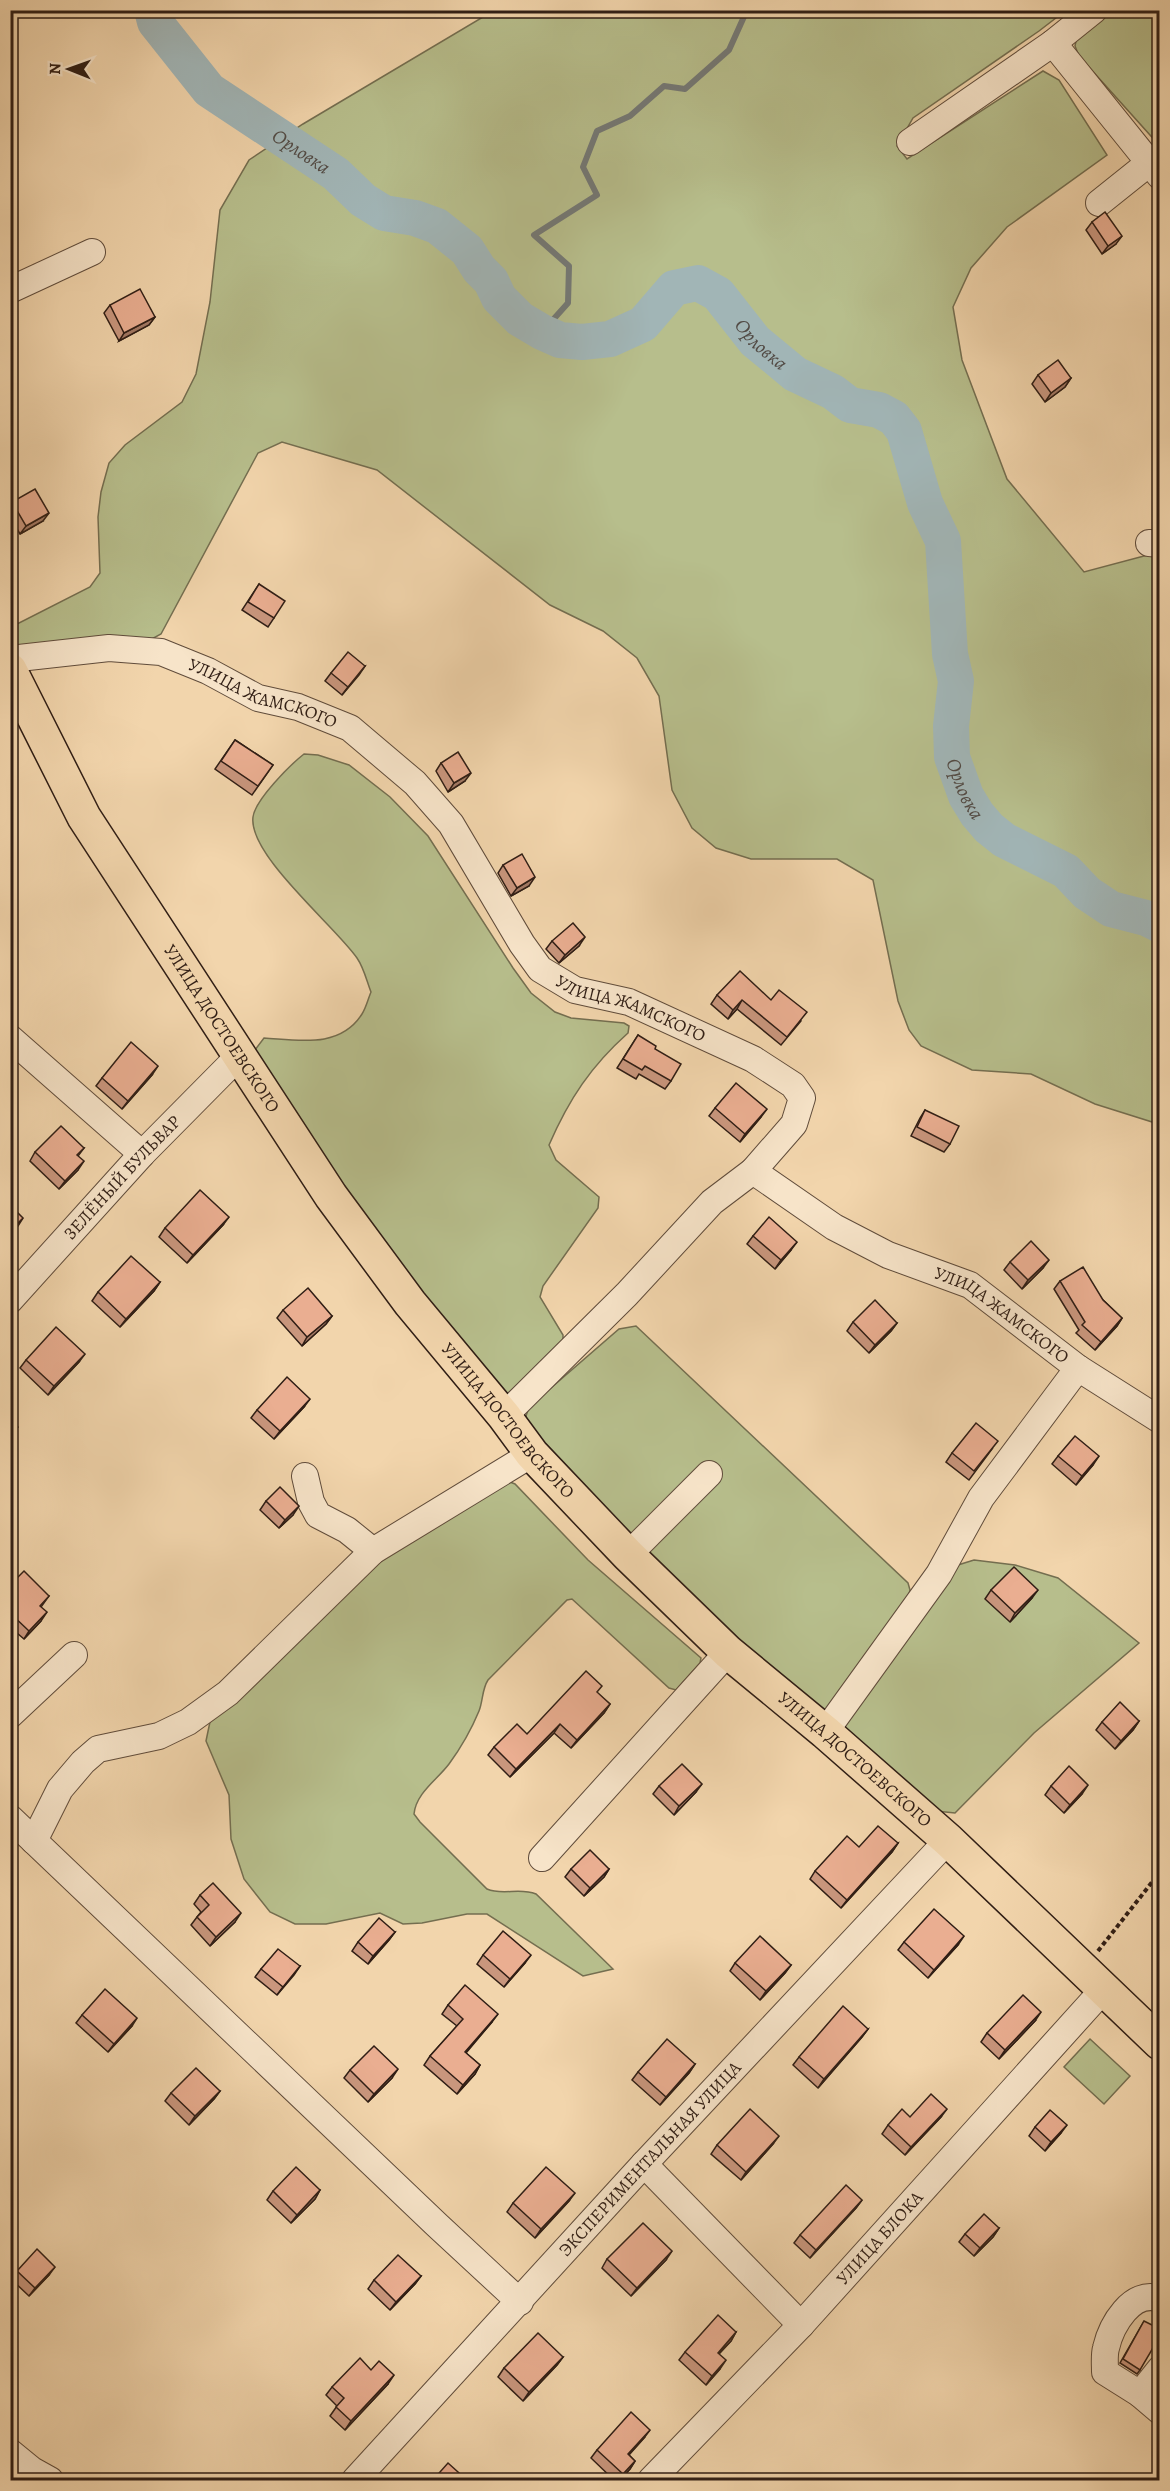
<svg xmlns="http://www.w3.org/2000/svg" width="1170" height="2491" viewBox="0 0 1170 2491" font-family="Alegreya,serif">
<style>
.green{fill:#b7be8c;stroke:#746e50;stroke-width:1.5}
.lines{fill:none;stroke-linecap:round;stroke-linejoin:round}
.stream{stroke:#747976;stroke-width:6}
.river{stroke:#a1b5b6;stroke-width:36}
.minor-casing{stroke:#604c3b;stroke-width:28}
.major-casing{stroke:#301e15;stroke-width:36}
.path{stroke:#301e15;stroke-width:4;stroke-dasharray:4.5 3;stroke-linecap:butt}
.minor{stroke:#f7e4c9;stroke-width:26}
.major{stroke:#f2d5ac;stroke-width:33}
.wall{fill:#c9967d;stroke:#301e15;stroke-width:1.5}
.shaded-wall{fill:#a47a66;stroke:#301e15;stroke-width:1.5}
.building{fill:#eaae91;stroke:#301e15;stroke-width:1.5}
.labels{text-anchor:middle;stroke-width:6;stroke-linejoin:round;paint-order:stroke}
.street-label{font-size:18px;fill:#301e15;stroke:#f7e4c9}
.water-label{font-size:20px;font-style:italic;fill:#524b45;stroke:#f7e4c9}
</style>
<rect width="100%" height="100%" fill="#f2d5ac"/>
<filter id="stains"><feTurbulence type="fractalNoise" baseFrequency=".00333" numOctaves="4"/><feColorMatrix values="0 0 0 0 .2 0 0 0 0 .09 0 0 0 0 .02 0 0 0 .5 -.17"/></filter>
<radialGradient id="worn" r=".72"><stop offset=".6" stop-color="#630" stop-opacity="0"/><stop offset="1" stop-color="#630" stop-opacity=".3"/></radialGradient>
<g class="green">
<path d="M493 11H1065L1039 31 913 118 897 146 907 159 1043 71 1059 80 1107 155 1007 227 971 268 953 307 962 360 1007 479 1084 572 1159 552V1128L1152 1122 1095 1104 1031 1074 972 1070 921 1046 909 1030 898 1001 873 880 837 859H751L716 848 692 828 672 790 659 696 637 658 603 631 550 605 377 470 282 442 258 453 161 634 150 640 22 648 17 644 15 635 17 624 90 587 100 573 98 517 101 492 109 463 125 445 182 402 196 374 210 302 220 210 249 160 303 124Z"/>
<path d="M1110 11H1159V145L1079 56 1075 46 1077 36Z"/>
<path d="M304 754 318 755 349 765 390 797 428 836 513 968 531 993 555 1012 571 1018 624 1023 629 1026 628 1033C591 1066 569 1099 549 1145L556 1160 599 1197 598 1208 543 1286 540 1297 563 1335V1345L507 1394 490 1386 329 1170 252 1054 264 1038C298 1040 340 1049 362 1014 366 1008 368 999 371 992 367 982 364 968 357 958 336 927 248 855 253 817 255 800 290 765 304 754Z"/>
<path d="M636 1326 908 1583 910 1590 908 1599 825 1712 651 1566 633 1535 628 1534 524 1422 529 1407 619 1329Z"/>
<path d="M510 1482 515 1484 588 1560 701 1658 700 1663 676 1690 669 1688 572 1599 567 1600 488 1680C482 1689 483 1701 479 1711 472 1728 460 1749 449 1764 437 1780 416 1793 414 1814L420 1822 487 1889C503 1896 519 1887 536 1894L613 1969 583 1976 487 1914H467L422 1923 403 1924 380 1913 326 1924H295L270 1912 244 1879 231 1839 229 1795 206 1741 211 1717 376 1561Z"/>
<path d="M974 1560 1015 1565 1058 1578 1139 1643 1034 1733 955 1813 936 1811 846 1735 845 1722 958 1565Z"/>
<path d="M1090 2039 1130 2076 1104 2104 1064 2067Z"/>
</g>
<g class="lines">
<path class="stream" d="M542 332 568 303 569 266 534 235 597 195 583 167 597 131 630 116 664 86 685 89 729 50 747 10"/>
<path class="river" id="s1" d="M152 10 155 22 209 90 336 174 363 200 384 213 415 218 437 226 467 250 479 269 491 281 499 298 520 319 542 332 560 340 582 342 610 339 643 324 674 288 698 283 718 294 755 341 795 374 833 392 850 405 879 410 894 418 904 431 925 503 943 541 950 654 956 681 951 726 952 757 966 796 977 814 989 828 1004 840 1066 871 1087 893 1111 909 1146 918 1160 925"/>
<defs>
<g id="minor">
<path d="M1053 43 1160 176"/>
<path d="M910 142 1053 43 1094 10"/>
<path d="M1099 203 1149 163"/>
<path d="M10 290 92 252"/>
<path d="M1149 543 1160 544"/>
<path id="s2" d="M10 659 109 648 161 652 208 671 258 698 298 707 350 728 415 783 451 824 522 944 540 969 575 990 629 1002 753 1059 793 1085 802 1098 794 1124 753 1171 834 1227 888 1255 970 1285 1078 1368 1160 1420"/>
<path d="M10 1038 142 1154"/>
<path id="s3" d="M10 1300 142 1154 238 1057"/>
<path d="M504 1416 627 1294 712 1202 753 1171"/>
<path d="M305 1476 311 1502 318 1515 347 1530 373 1551"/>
<path d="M628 1555 709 1474"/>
<path d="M10 1715 74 1655"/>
<path d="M825 1732 939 1574 981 1498 1078 1368"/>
<path d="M10 1818 437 2225 520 2302"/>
<path d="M34 1841 60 1789 83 1762 98 1749 159 1736 188 1722 228 1693 373 1551 532 1454"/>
<path d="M542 1858 728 1652"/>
<path d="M644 2164 801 2325"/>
<path d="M1160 2299C1132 2288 1111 2326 1106 2348 1104 2355 1105 2364 1105 2372L1140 2394 1160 2411"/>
<path d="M1140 2394 1160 2369"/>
<path d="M10 2452 32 2470 50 2480"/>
<path id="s4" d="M355 2480 644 2164 948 1840"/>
<path id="s5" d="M651 2480 801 2325 1103 1990"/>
</g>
<g id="major">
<path id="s6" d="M10 670 84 817 331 1196 410 1303 504 1416 532 1454 628 1555 728 1652 825 1732 948 1840 1160 2043"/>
</g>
</defs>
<use href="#minor" class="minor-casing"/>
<use href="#major" class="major-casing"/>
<path class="path" d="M1098 1951 1160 1872"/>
<use href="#minor" class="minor"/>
<use href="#major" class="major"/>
</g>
<g class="wall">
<path d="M1092 222 1116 244 1102 254 1086 230Z"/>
<path d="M110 305 155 317 149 325 119 341 104 313Z"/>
<path d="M1038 375 1071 378 1065 387 1045 402 1032 384Z"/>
<path d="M12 502 43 521 20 534 10 517V505Z"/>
<path d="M259 584 274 618 268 627 242 610Z"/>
<path d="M365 666 342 695 325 681 331 673Z"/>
<path d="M235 740 273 765 252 795 215 769Z"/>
<path d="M441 763 465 781 448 792 436 771Z"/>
<path d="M503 865 529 886 511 896 498 873Z"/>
<path d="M552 941 579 946 559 963 546 949Z"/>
<path d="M717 995 771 1000 801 1021 781 1045 737 1009 728 1019 711 1004Z"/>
<path d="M638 1035 671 1081 665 1089 639 1074 636 1079 617 1068Z"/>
<path d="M152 1075 122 1109 96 1086 102 1078Z"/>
<path d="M715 1108 761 1117 740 1142 709 1116Z"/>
<path d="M925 1110 950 1144 944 1152 911 1136 920 1118Z"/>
<path d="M84 1148 78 1156V1170L59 1189 30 1161 35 1152Z"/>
<path d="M223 1225 187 1263 159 1237 165 1228Z"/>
<path d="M753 1236 791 1250 775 1269 747 1244Z"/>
<path d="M1010 1262 1043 1268 1022 1289 1004 1270Z"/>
<path d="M1060 1281 1103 1300 1122 1318 1117 1326 1095 1350 1076 1333 1079 1330 1054 1289Z"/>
<path d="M160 1282 154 1291 120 1327 92 1301 98 1292Z"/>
<path d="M283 1310 332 1316 326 1324 302 1346 277 1318Z"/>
<path d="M853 1322 897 1323 891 1331 869 1353 847 1331Z"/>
<path d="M26 1360 79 1362 48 1395 20 1368Z"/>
<path d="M304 1407 274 1439 251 1418 257 1410Z"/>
<path d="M992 1449 969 1480 946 1462 952 1453Z"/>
<path d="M1058 1456 1093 1465 1076 1485 1052 1464Z"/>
<path d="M266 1501 293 1515 279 1528 260 1510Z"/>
<path d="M10 1585 49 1596 41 1607V1621L24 1639 10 1627Z"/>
<path d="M991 1590 1032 1598 1010 1622 985 1599Z"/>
<path d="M597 1693 610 1704 604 1713 571 1748 554 1733 510 1777 488 1755 494 1747 527 1734Z"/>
<path d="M1139 1721 1133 1730 1115 1749 1096 1730 1102 1722Z"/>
<path d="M659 1786 696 1792 674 1815 653 1794Z"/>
<path d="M1051 1786 1082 1794 1064 1813 1045 1795Z"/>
<path d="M898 1843 892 1852 841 1908 810 1879 815 1871Z"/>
<path d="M571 1869H609L604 1877 584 1896 565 1877Z"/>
<path d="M200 1895 235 1922 210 1946 191 1925 197 1917 201 1912 194 1904Z"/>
<path d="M395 1932 389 1940 368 1964 352 1951 358 1942Z"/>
<path d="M904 1942 958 1945 928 1978 898 1950Z"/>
<path d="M483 1955 525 1963 504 1987 477 1964Z"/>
<path d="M735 1963 791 1965 785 1973 760 2000 730 1971Z"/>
<path d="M300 1966 277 1995 255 1977 261 1969Z"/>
<path d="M448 2005 492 2022 466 2053 480 2065 475 2074 457 2094 424 2065 430 2056 457 2026 442 2014Z"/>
<path d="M82 2015 132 2026 108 2052 76 2023Z"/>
<path d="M1035 2021 999 2059 981 2042 987 2033Z"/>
<path d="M868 2029 862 2037 818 2088 793 2065 799 2057Z"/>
<path d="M695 2064 689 2073 660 2105 632 2080 638 2072Z"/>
<path d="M350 2070 392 2078 368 2102 344 2078Z"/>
<path d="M220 2091 214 2099 189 2125 165 2101 171 2093Z"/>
<path d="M910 2117H941L905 2155 882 2134 888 2125Z"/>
<path d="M1035 2127 1061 2133 1045 2151 1029 2136Z"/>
<path d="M773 2144 741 2180 711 2154 717 2145Z"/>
<path d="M320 2190 315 2199 291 2223 267 2200 273 2191Z"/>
<path d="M862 2200 856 2208 810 2258 794 2243 800 2235Z"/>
<path d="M569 2201 535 2238 507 2212 513 2203Z"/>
<path d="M999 2228 993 2237 974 2256 959 2242 965 2234Z"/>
<path d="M607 2259 666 2260 631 2296 602 2268Z"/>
<path d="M17 2271 49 2275 29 2296 11 2279Z"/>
<path d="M421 2276 415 2284 390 2310 368 2289 374 2280Z"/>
<path d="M1144 2321 1140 2370 1137 2374 1120 2363Z"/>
<path d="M736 2332 731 2341 719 2354 720 2369 706 2385 679 2360 685 2352Z"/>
<path d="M563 2357 557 2365 523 2401 498 2377 504 2368Z"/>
<path d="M371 2370 388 2384 345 2430 330 2416 337 2406 326 2395 332 2387Z"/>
<path d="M644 2438 629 2455 635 2461 630 2469 619 2481H615L591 2458 597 2450Z"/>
</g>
<g class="shaded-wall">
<path d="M1122 236 1116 244 1102 254 1108 246Z"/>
<path d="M155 317 149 325 119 341 124 333Z"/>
<path d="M1071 378 1065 387 1045 402 1051 393Z"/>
<path d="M49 513 43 521 20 534 26 526Z"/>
<path d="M365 666 359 675 342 695 348 687Z"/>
<path d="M471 773 465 781 448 792 454 783Z"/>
<path d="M535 877 529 886 511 896 517 888Z"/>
<path d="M585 937 579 946 559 963 565 955Z"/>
<path d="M742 1000 737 1009 728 1019 733 1010Z"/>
<path d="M158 1066 152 1075 122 1109 128 1101Z"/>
<path d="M767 1109 761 1117 740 1142 745 1134Z"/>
<path d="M84 1161 78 1170 59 1189 65 1181Z"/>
<path d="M229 1217 223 1225 187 1263 193 1255Z"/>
<path d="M23 1218 18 1226 10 1233V1231Z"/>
<path d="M797 1242 791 1250 775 1269 781 1260Z"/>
<path d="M1049 1260 1043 1268 1022 1289 1028 1280Z"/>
<path d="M160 1282 154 1291 120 1327 126 1319Z"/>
<path d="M332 1316 326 1324 302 1346 307 1337Z"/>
<path d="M1122 1318 1117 1326 1095 1350 1101 1342Z"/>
<path d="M897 1323 891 1331 869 1353 875 1345Z"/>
<path d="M85 1354 79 1362 48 1395 54 1386Z"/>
<path d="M310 1399 304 1407 274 1439 280 1431Z"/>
<path d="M1099 1456 1093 1465 1076 1485 1082 1476Z"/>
<path d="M299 1506 293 1515 279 1528 285 1520Z"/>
<path d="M1038 1590 1032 1598 1010 1622 1015 1613Z"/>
<path d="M47 1612 41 1621 24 1639 29 1631Z"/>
<path d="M610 1704 604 1713 571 1748 577 1740Z"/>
<path d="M1139 1721 1133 1730 1115 1749 1121 1741Z"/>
<path d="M560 1724 554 1733 510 1777 516 1769Z"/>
<path d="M702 1784 696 1792 674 1815 679 1806Z"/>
<path d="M1088 1785 1082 1794 1064 1813 1070 1805Z"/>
<path d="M898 1843 892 1852 841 1908 847 1900Z"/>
<path d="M609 1869 604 1877 584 1896 590 1888Z"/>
<path d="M241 1913 235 1922 210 1946 216 1937Z"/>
<path d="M395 1932 389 1940 368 1964 373 1956Z"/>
<path d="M964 1936 958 1945 928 1978 934 1970Z"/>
<path d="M531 1955 525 1963 504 1987 510 1979Z"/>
<path d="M791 1965 785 1973 760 2000 766 1991Z"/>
<path d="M300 1966 294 1975 277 1995 283 1987Z"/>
<path d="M1041 2012 1035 2021 999 2059 1005 2050Z"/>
<path d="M498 2014 492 2022 459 2060 465 2052Z"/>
<path d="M137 2018 132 2026 108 2052 114 2044Z"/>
<path d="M868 2029 862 2037 818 2088 824 2079Z"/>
<path d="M695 2064 689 2073 660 2105 666 2097Z"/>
<path d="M480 2065 475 2074 457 2094 463 2085Z"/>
<path d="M398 2069 392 2078 368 2102 374 2094Z"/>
<path d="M220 2091 214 2099 189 2125 195 2116Z"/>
<path d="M947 2109 941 2117 905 2155 911 2147Z"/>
<path d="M1067 2125 1061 2133 1045 2151 1051 2142Z"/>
<path d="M779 2136 773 2144 741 2180 746 2172Z"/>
<path d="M320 2190 315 2199 291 2223 297 2215Z"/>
<path d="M575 2193 569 2201 535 2238 541 2229Z"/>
<path d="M862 2200 856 2208 810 2258 816 2250Z"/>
<path d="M999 2228 993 2237 974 2256 980 2248Z"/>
<path d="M672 2251 666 2260 631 2296 637 2288Z"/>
<path d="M55 2267 49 2275 29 2296 35 2288Z"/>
<path d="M421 2276 415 2284 390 2310 396 2302Z"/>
<path d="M736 2332 731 2341 712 2361 718 2353Z"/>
<path d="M563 2357 557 2365 523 2401 529 2392Z"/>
<path d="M726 2360 720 2369 706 2385 712 2376Z"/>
<path d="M394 2375 388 2384 345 2430 351 2421Z"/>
<path d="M650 2430 644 2438 622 2462 628 2454Z"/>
<path d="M635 2461 630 2469 619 2481 623 2474Z"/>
</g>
<g class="building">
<path d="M1105 212 1122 236 1108 246 1092 222Z"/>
<path d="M140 289 155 317 124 333 110 305Z"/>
<path d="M1058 360 1071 378 1051 393 1038 375Z"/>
<path d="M35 489 49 513 26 526 12 502Z"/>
<path d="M259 584 285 601 274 618 248 602Z"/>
<path d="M348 652 365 666 348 687 331 673Z"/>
<path d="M235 740 273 765 258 786 221 761Z"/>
<path d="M458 752 471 773 454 783 441 763Z"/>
<path d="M522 854 535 877 517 888 503 865Z"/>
<path d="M573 923 585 937 565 955 552 941Z"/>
<path d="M740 971 771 1000 779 990 807 1012 787 1037 742 1000 733 1010 717 995Z"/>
<path d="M638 1035 656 1046 655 1049 681 1064 671 1081 645 1066 642 1070 623 1059Z"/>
<path d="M131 1042 158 1066 128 1101 102 1078Z"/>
<path d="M736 1083 767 1109 745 1134 715 1108Z"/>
<path d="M925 1110 959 1126 950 1144 917 1127Z"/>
<path d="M61 1126 84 1148 77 1155 84 1161 65 1181 35 1152Z"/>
<path d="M200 1190 229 1217 193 1255 165 1228Z"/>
<path d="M10 1205 23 1218 10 1231Z"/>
<path d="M769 1217 797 1242 781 1260 753 1236Z"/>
<path d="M1031 1241 1049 1260 1028 1280 1010 1262Z"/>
<path d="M131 1256 160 1282 126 1319 98 1292Z"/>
<path d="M1083 1267 1103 1300 1122 1318 1101 1342 1082 1325 1085 1322 1060 1281Z"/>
<path d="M308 1288 332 1316 307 1337 283 1310Z"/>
<path d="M875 1300 897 1323 875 1345 853 1322Z"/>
<path d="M56 1327 85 1354 54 1386 26 1360Z"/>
<path d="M287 1377 310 1399 280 1431 257 1410Z"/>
<path d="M10 1420 18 1427 10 1436Z"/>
<path d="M976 1423 998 1441 974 1471 952 1453Z"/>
<path d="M1075 1436 1099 1456 1082 1476 1058 1456Z"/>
<path d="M280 1487 299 1506 285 1520 266 1501Z"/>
<path d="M1014 1567 1038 1590 1015 1613 991 1590Z"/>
<path d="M24 1571 49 1596 40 1606 47 1612 29 1631 10 1613V1585Z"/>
<path d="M586 1671 602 1686 597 1692 610 1704 577 1740 560 1724 516 1769 494 1747 517 1724 527 1734Z"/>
<path d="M1120 1702 1139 1721 1121 1741 1102 1722Z"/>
<path d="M682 1764 702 1784 679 1806 659 1786Z"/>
<path d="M1069 1766 1088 1785 1070 1805 1051 1786Z"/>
<path d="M878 1826 898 1843 847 1900 815 1871 847 1836 859 1847Z"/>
<path d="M590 1850 609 1869 590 1888 571 1869Z"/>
<path d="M213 1883 241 1913 216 1937 197 1917 209 1905 200 1895Z"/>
<path d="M934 1909 964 1936 934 1970 904 1942Z"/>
<path d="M379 1918 395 1932 373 1956 358 1942Z"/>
<path d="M503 1931 531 1955 510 1979 483 1955Z"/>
<path d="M760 1936 791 1965 766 1991 735 1963Z"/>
<path d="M278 1949 300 1966 283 1987 261 1969Z"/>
<path d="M465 1985 498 2014 465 2052 480 2065 463 2085 430 2056 463 2019 448 2005Z"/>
<path d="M105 1989 137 2018 114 2044 82 2015Z"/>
<path d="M1023 1995 1041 2012 1005 2050 987 2033Z"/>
<path d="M843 2006 868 2029 824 2079 799 2057Z"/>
<path d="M667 2039 695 2064 666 2097 638 2072Z"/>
<path d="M374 2046 398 2069 374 2094 350 2070Z"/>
<path d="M196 2068 220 2091 195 2116 171 2093Z"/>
<path d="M931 2094 947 2109 911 2147 888 2125 902 2109 910 2117Z"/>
<path d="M750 2109 779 2136 746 2172 717 2145Z"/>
<path d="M1050 2110 1067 2125 1051 2142 1035 2127Z"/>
<path d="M296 2167 320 2190 297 2215 273 2191Z"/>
<path d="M546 2167 575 2193 541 2229 513 2203Z"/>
<path d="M846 2185 862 2200 816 2250 800 2235Z"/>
<path d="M984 2214 999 2228 980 2248 965 2234Z"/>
<path d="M643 2223 672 2251 637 2288 607 2259Z"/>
<path d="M37 2249 55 2267 35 2288 17 2271Z"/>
<path d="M398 2255 421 2276 396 2302 374 2280Z"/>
<path d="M718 2315 736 2332 718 2353 726 2360 712 2376 685 2352Z"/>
<path d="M1144 2321 1160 2329V2336L1140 2370 1123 2359Z"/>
<path d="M538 2333 563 2357 529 2392 504 2368Z"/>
<path d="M360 2358 371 2370 379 2361 394 2375 351 2421 336 2407 344 2398 332 2387Z"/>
<path d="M631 2412 650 2430 628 2454 635 2461 623 2474 597 2450Z"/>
<path d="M448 2463 468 2481H432Z"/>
</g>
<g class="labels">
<g class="street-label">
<text dy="6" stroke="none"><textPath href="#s2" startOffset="262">УЛИЦА ЖАМСКОГО</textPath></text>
<text dy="6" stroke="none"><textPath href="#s2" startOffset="766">УЛИЦА ЖАМСКОГО</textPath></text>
<text dy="6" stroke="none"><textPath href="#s6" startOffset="417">УЛИЦА ДОСТОЕВСКОГО</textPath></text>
<text dy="6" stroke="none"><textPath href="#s3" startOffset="166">ЗЕЛЁНЫЙ БУЛЬВАР</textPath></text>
<text dy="6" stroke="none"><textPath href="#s2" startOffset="1341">УЛИЦА ЖАМСКОГО</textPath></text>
<text dy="6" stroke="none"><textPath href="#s6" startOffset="903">УЛИЦА ДОСТОЕВСКОГО</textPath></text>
<text dy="6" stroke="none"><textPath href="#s6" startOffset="1389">УЛИЦА ДОСТОЕВСКОГО</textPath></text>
<text dy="6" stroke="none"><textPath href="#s4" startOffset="436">ЭКСПЕРИМЕНТАЛЬНАЯ УЛИЦА</textPath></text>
<text dy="6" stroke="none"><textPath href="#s5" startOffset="333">УЛИЦА БЛОКА</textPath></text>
</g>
<g class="water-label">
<text dy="7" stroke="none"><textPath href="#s1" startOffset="210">Орловка</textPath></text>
<text dy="7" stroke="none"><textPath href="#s1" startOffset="788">Орловка</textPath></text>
<text dy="7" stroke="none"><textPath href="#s1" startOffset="1328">Орловка</textPath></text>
</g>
</g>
<rect width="1170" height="2491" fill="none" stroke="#f2d5ac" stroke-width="36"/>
<rect x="12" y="12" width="1146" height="2467" fill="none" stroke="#301e15" stroke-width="3"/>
<rect x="18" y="18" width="1134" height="2455" fill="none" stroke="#301e15" stroke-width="1.5"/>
<g transform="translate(69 69) rotate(271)" stroke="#f7e4c9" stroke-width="4.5" paint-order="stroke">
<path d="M0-4.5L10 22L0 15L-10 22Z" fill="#301e15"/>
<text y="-9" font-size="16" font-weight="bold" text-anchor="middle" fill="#301e15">N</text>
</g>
<rect width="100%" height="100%" filter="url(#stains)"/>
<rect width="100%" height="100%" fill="url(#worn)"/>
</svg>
